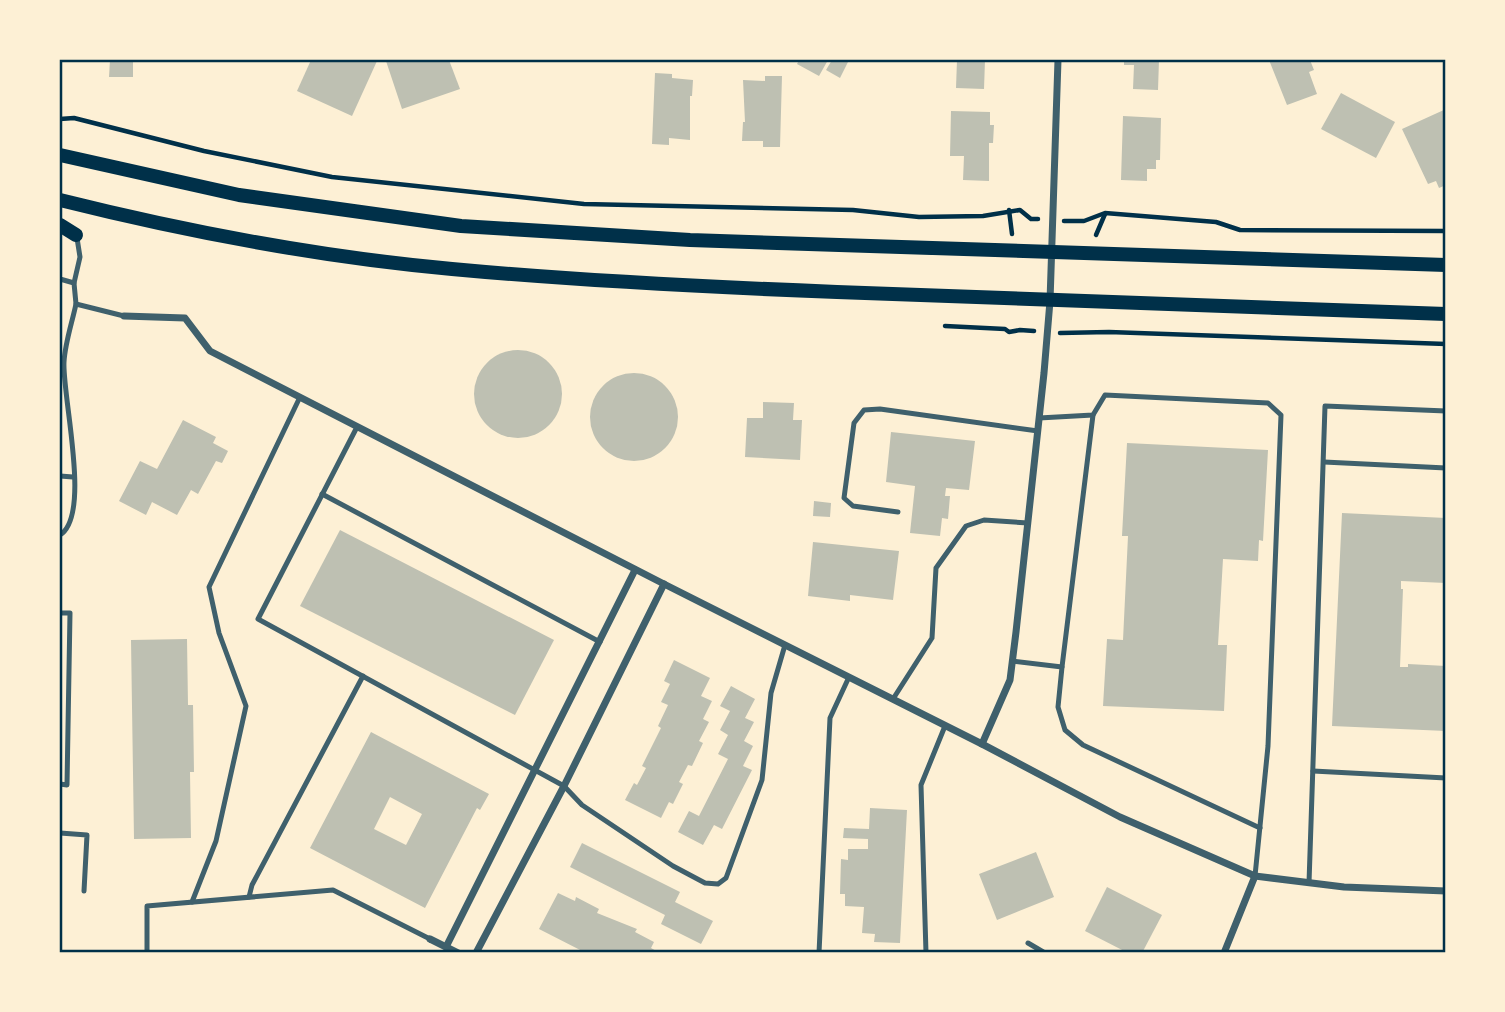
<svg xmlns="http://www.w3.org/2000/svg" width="1505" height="1012" viewBox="0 0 1505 1012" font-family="Lora,serif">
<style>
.building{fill:#bec0b2;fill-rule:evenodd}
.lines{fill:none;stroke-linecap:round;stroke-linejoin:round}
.path{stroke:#003049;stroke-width:4.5}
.service{stroke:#3f606c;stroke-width:5}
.minor{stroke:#3f606c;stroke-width:7}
.secondary{stroke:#003049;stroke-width:14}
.neatline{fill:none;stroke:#003049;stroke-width:2.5}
</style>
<rect width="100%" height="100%" fill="#fdf0d5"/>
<g class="building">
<path d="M110 60H133V77H109Z"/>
<path d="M311 60H373L377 61 352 116 297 91Z"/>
<path d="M391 60H449L460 89 402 109 386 61Z"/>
<path d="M799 60H828L819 76 797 64Z"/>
<path d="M832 60 848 62 840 78 826 70Z"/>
<path d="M957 60H985L984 89 956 88Z"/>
<path d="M1124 60H1159L1158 90 1133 89 1134 65H1124Z"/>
<path d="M1269 60H1310L1314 70 1309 72 1317 94 1287 105Z"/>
<path d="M655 73 672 74V78L693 80 692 96H690V140L669 138V145L652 144Z"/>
<path d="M765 76H782L780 147H763V141H742L743 122H745L743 80 765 81Z"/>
<path d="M1341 93 1395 122 1376 158 1321 129Z"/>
<path d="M1446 109V185L1439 188 1436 181 1428 184 1402 129Z"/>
<path d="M951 111 990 112V125H994L993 143H989V181L963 180 964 156H950Z"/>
<path d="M1123 116 1161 118 1160 160H1156V169H1147V181L1121 180Z"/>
<circle cx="518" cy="394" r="44"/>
<circle cx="634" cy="417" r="44"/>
<path d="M763 402 794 403 793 420H802L800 460 745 457 747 418H763Z"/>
<path d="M183 420 216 437 213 443 228 451 222 463 216 461 198 494 191 490 177 515 152 502 146 515 119 501 140 461 157 469Z"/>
<path d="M891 432 975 441 969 490 946 488 945 496H950L948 519 942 518 940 536 910 533 915 486 886 482Z"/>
<path d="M1127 443 1268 450 1263 541 1259 540 1258 561 1223 559 1218 645H1227L1224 711 1103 706 1107 639 1123 640 1128 536H1122Z"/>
<path d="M814 501 831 503 830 517 813 516Z"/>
<path d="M1342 513 1446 518V583L1401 581V589H1403L1400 667H1408V664L1446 666V731L1332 726Z"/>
<path d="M340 530 554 640 515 715 300 606Z"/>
<path d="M813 542 899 551 893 600 850 595V601L808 596Z"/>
<path d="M187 639 188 705H193L194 772H190L191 838 134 839 131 640Z"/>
<path d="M674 660 710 678 701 696 712 701 703 719 709 722 699 741 703 743 692 766 688 765 679 782 683 784 673 804 669 802 661 818 625 800 634 783 637 785 646 768 642 766 661 728 658 726 668 705 661 702 670 684 664 681Z"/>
<path d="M731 686 755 699 745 718 754 722 744 741 753 746 743 766 752 770 722 829 714 825 703 845 678 832 689 811 699 816 728 759 718 754 728 735 720 730 730 711 720 706Z"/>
<path d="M371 732 489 794 480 810 477 808 425 908 310 848ZM390 797 422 814 406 845 374 829Z"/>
<path d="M870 808 907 810 900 943 874 942 875 934 862 933 864 907 845 906V894H840L841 859 848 860V849H868V839L843 838 844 828 869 829Z"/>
<path d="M582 843 680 892 675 902 713 921 701 944 661 924 665 915 570 867Z"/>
<path d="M1036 852 1054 897 997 920 979 874Z"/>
<path d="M1107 887 1162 915 1142 953H1128L1085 931Z"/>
<path d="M558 893 575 901 576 897 599 909 597 913 637 929 635 932 654 942 651 948 660 953H586L539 929Z"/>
</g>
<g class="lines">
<g class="path">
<path d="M60 119 74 118 204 151 332 177 584 204 853 210 919 217 983 216 1020 210 1031 219H1038"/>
<path d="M1009 210 1012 234"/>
<path d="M1064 221H1084L1105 213 1216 222 1240 230 1446 231"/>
<path d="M1096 235 1105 214"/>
<path d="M945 326 1005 329 1009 332 1020 330 1034 331"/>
<path d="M1060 333 1109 332 1446 344"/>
</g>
<g class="service">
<path d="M60 279 74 283 76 304 124 316"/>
<path d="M74 283 80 257 77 238"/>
<path d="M1039 418 1093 415 1105 395 1268 403 1281 415 1268 746 1255 876"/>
<path d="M357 427 258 619 564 786 582 805 673 866 705 883 718 884 726 878 762 780 771 693 785 645"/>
<path d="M1324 462 1446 468"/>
<path d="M60 476 73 477"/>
<path d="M322 494 600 642"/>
<path d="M898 512 853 506 844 498 854 423 864 410 880 409 1038 431"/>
<path d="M60 535C92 515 62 396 64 362 65 343 72 323 76 304"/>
<path d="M60 613H70L67 785 60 784"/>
<path d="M1012 661 1062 667 1058 707 1065 730 1083 745 1260 828"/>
<path d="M1062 667 1093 415"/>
<path d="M893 699 932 638 936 568 966 526 984 520 1028 523"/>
<path d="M1313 771 1446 778"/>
<path d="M60 833 87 835 84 891"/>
<path d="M1309 883 1325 406 1446 411"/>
<path d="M249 897 252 885 363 676"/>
<path d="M192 902 216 841 246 706 219 633 209 587 300 397"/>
<path d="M1028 943 1045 953"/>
<path d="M147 953V906L333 890 430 939"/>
<path d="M819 953 830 718 849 677"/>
<path d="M926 953 921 785 945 726"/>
</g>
<g class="minor">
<path d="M124 316 185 318 210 351 664 584 982 744 1120 817 1255 876 1344 887 1446 891"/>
<path d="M982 744 1010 680 1016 632 1044 373 1050 301 1058 60"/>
<path d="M430 939 458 953"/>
<path d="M446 947 635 570"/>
<path d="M476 953 564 786 664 584"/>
<path d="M1224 953 1255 876"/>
</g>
<g class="secondary">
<path d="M60 155 239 195 461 226 690 240 1446 265"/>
<path d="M60 200C188 232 320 257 452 269 580 281 708 287 837 292 1040 301 1243 308 1446 314"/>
<path d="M60 225 76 235"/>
</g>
</g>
<rect width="1505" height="1012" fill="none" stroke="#fdf0d5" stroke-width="122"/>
<rect x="61" y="61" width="1383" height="890" class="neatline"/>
</svg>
